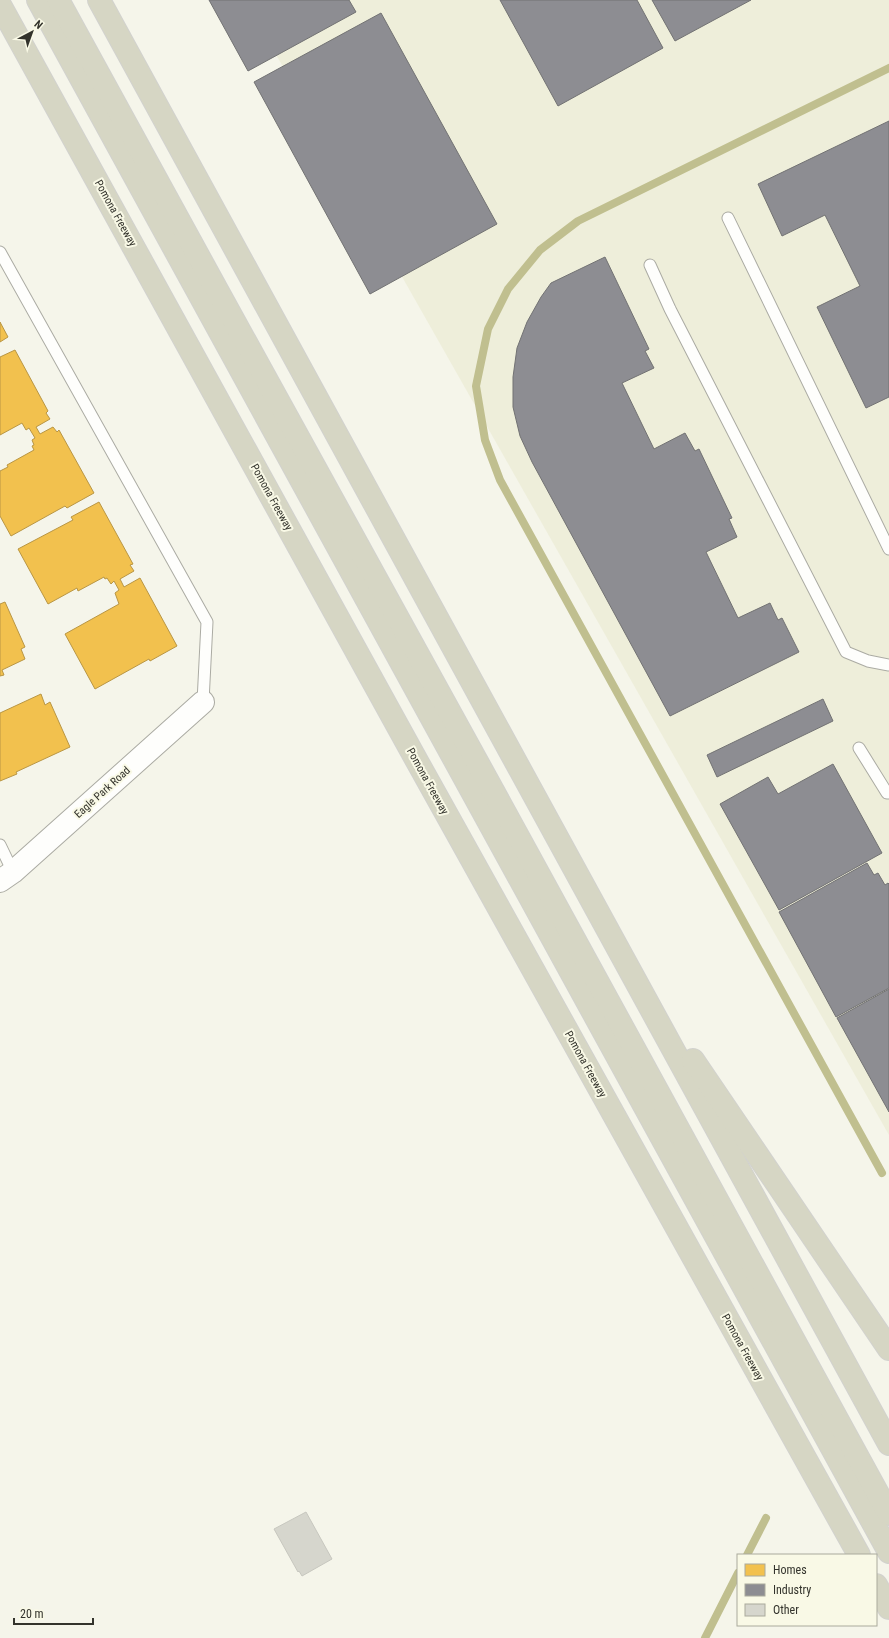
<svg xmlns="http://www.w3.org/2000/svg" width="889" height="1638" viewBox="0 0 889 1638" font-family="'Roboto Condensed',sans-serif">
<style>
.built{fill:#eeeeda}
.homes{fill:#f2c14e;stroke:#b99644}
.industry{fill:#8d8d92;stroke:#727273}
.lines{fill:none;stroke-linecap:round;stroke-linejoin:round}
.stream{stroke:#c0bf8f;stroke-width:8}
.building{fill:#d6d6cd;stroke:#c7c7bf}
.service-casing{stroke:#ababa3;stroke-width:13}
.minor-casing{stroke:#ababa3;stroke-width:24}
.motorway-casing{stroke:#d2d2ce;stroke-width:24}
.service{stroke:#fefefc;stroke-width:11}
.minor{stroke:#fefefc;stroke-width:22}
.motorway{stroke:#d6d6c4;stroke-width:22}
.labels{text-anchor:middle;stroke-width:4;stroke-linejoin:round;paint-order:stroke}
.street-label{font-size:11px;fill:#33332c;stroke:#f9f9e6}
</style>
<rect width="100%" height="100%" fill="#f5f5ea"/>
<path class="built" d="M245 0H889V1135Z"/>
<g class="homes">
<path d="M0 322 8 337 0 342Z"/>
<path d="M15 350 48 411 46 413 50 419 36 427 40 434 53 427 57 432 59 430 94 493 67 508 65 506 11 536 0 516V471L8 467 7 465 34 450 32 446 34 445 32 440 35 438 29 428 26 430 22 423 0 435V357Z"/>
<path d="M99 502 133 564 130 565 134 571 120 579 124 587 140 578 177 646 150 661 149 659 95 689 65 634 119 604 115 593 119 590 114 581 111 584 107 578 105 579 104 577 78 591 77 588 48 604 18 549 73 520 71 517Z"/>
<path d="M5 602 25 647 21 649 25 659 2 670 4 675 0 676V604Z"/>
<path d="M41 694 45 705 50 702 70 747 16 772 17 774 0 781V713Z"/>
</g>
<g class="industry">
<path d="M209 0H349L356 12 248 71Z"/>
<path d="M500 0H637L663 48 558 106Z"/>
<path d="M652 0H751L675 41Z"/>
<path d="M381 13 497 224 370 294 254 82Z"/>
<path d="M889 121V397L866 408 817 307 860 286 825 215 782 236 758 184Z"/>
<path d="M605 257 649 349 645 351 654 368 622 383 654 449 685 433 695 451 699 449 732 518 729 519 737 537 706 552 738 618 770 603 778 620 782 618 799 652 670 716 532 462 520 436 513 407V377L517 348 527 322 541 297 551 283Z"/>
<path d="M823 699 833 721 717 777 707 755Z"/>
<path d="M833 764 882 853 779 910 720 804 768 777 778 794Z"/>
<path d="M867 863 874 875 878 873 885 885 888 883 889 884V988L836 1017 779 912Z"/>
<path d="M889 989V1112L837 1018Z"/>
</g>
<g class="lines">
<g class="stream">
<path d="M882 1173 500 480 485 440 476 386 488 329 508 289 540 250 578 221 889 68"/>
<path d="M747 1555 766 1518"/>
<path d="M705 1638 738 1573"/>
</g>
</g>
<path class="building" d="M306 1512 332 1559 302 1576 299 1571 298 1572 274 1529Z"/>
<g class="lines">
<defs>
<g id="service">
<path d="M728 218 889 549"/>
<path d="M0 252 207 622 203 702"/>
<path d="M650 265 670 309 846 652 868 661 889 665"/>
<path d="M859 748 887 793H889"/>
<path d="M0 845 13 872"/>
</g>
<path id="minor" d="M0 881 13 872 203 702"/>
<g id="motorway">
<path d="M38 0 889 1552"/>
<path d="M58 0 217 290 486 778 889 1514"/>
<path d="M99 0 889 1444"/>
<path d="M0 5 418 763 859 1555"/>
<path d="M693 1060 889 1349"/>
<path d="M876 1585 889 1608"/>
</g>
</defs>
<use href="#service" class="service-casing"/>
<use href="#minor" class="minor-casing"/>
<use href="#motorway" class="motorway-casing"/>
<use href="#service" class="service"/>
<use href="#minor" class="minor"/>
<use href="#motorway" class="motorway"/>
</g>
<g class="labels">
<g class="street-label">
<text transform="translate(116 213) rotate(61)" y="4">Pomona Freeway</text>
<text transform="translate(272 497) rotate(61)" y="4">Pomona Freeway</text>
<text transform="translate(428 781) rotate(61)" y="4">Pomona Freeway</text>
<text transform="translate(102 792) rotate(-42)" y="4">Eagle Park Road</text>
<text transform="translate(586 1064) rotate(61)" y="4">Pomona Freeway</text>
<text transform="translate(743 1347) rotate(61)" y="4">Pomona Freeway</text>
</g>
</g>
<rect x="737" y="1554" width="140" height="72" fill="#f9f9e6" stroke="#aaaa9c"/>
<rect x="745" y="1564" width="20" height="12" fill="#f2c14e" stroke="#aaaa9c"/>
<text x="773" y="1574" font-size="12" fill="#33332c">Homes</text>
<rect x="745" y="1584" width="20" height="12" fill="#8d8d92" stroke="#aaaa9c"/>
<text x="773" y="1594" font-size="12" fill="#33332c">Industry</text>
<rect x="745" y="1604" width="20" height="12" fill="#d6d6cd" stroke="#aaaa9c"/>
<text x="773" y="1614" font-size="12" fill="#33332c">Other</text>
<g transform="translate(32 32) rotate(41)" stroke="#f9f9e6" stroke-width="3" paint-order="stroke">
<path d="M0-3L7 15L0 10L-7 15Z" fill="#33332c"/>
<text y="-6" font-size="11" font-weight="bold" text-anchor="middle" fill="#33332c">N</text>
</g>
<path d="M14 1618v6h79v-6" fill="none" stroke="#33332c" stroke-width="2"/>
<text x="20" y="1618" font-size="12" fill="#33332c" stroke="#f9f9e6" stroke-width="3" paint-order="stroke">20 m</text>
</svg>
